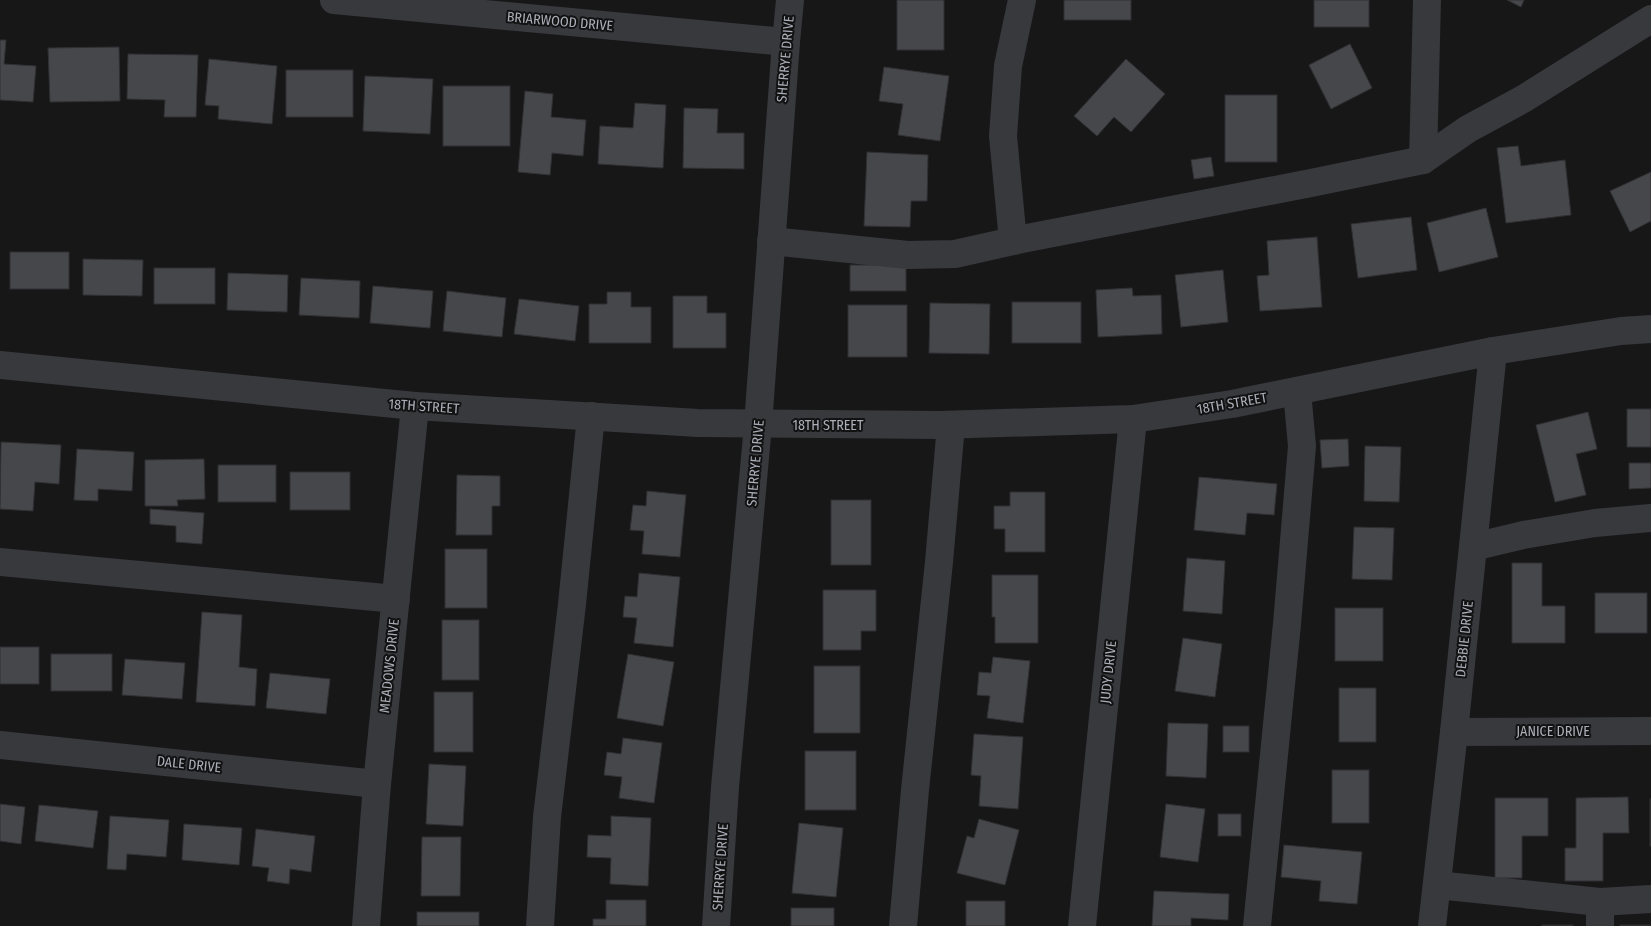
<svg xmlns="http://www.w3.org/2000/svg" width="1651" height="926" viewBox="0 0 1651 926" font-family="'Fira Sans Condensed',sans-serif">
<style>
.building{fill:#46474b;stroke:#313134}
.lines{fill:none;stroke-linecap:round;stroke-linejoin:round}
.minor{stroke:#38393d;stroke-width:28}
.labels{text-anchor:middle;stroke-width:4;stroke-linejoin:round;paint-order:stroke}
.street-label{font-size:14px;fill:#aaaeb7;stroke:#121213}
</style>
<rect width="100%" height="100%" fill="#171718"/>
<g class="building">
<rect x="897" y="0" width="47" height="50"/>
<rect x="1064" y="0" width="67" height="20"/>
<rect x="1314" y="0" width="55" height="27"/>
<path d="M1507 0H1524L1521 7Z"/>
<path d="M0 40H6L4 64 36 66 33 102 0 100Z"/>
<path d="M1350 44 1372 88 1331 109 1309 65Z"/>
<path d="M119 47 120 101 50 102 48 48Z"/>
<path d="M128 54 198 55 196 117H164L165 100 127 99Z"/>
<path d="M209 59 277 66 272 124 218 119 219 106 205 105Z"/>
<path d="M1126 59 1165 94 1131 132 1114 117 1097 136 1074 116Z"/>
<path d="M884 67 949 76 940 141 898 135 903 104 879 101Z"/>
<rect x="286" y="70" width="67" height="47"/>
<path d="M365 76 433 79 430 134 363 131Z"/>
<rect x="443" y="86" width="67" height="60"/>
<path d="M525 91 553 94 551 117 586 120 583 156 552 153 550 175 518 172Z"/>
<rect x="1225" y="95" width="52" height="67"/>
<path d="M635 103 666 105 663 168 598 164 600 126 633 128Z"/>
<path d="M684 108 718 109 717 133H744V169L683 168Z"/>
<path d="M1518 146 1521 166 1565 160 1571 215 1506 223 1497 148Z"/>
<path d="M867 152 928 155 927 201H911L910 227 864 226Z"/>
<path d="M1211 157 1214 176 1194 179 1191 160Z"/>
<path d="M1651 172V221L1630 232 1610 191Z"/>
<path d="M1486 208 1498 257 1439 272 1427 223Z"/>
<path d="M1411 217 1417 270 1358 278 1351 224Z"/>
<path d="M1317 237 1322 307 1260 311 1257 276 1269 275 1267 241Z"/>
<rect x="10" y="252" width="59" height="37"/>
<path d="M83 259 143 260 142 296 83 295Z"/>
<rect x="850" y="265" width="56" height="26"/>
<rect x="154" y="268" width="61" height="36"/>
<path d="M1223 270 1228 322 1181 327 1175 275Z"/>
<path d="M228 273 288 275 287 312 227 310Z"/>
<path d="M301 278 360 281 359 318 299 315Z"/>
<path d="M373 286 433 291 430 328 370 323Z"/>
<path d="M1132 288 1133 296 1161 295 1162 334 1098 337 1096 290Z"/>
<path d="M447 291 506 298 502 337 443 331Z"/>
<path d="M607 292H631V307H651V343H589V304H607Z"/>
<path d="M673 296H707V313H726V348H673Z"/>
<path d="M519 299 579 306 575 341 514 334Z"/>
<rect x="1012" y="302" width="69" height="41"/>
<path d="M930 303 990 304 989 354 929 353Z"/>
<rect x="848" y="305" width="59" height="52"/>
<rect x="1627" y="409" width="24" height="38"/>
<path d="M1588 412 1597 449 1576 454 1586 495 1555 502 1536 425Z"/>
<path d="M1348 439 1349 466 1322 468 1320 440Z"/>
<path d="M1 442 61 445 59 484 35 482 33 511 0 509Z"/>
<path d="M1365 446 1401 447 1399 502 1364 501Z"/>
<path d="M77 449 134 452 132 491 98 489V501L74 500Z"/>
<path d="M204 459 205 499 177 500 178 506H145V460Z"/>
<path d="M1629 463H1651V488L1629 489Z"/>
<rect x="218" y="465" width="58" height="37"/>
<rect x="290" y="472" width="60" height="38"/>
<path d="M457 475 500 476V506H492V535H456Z"/>
<path d="M1199 477 1277 484 1274 515 1247 513 1245 535 1194 530Z"/>
<path d="M647 491 686 495 680 557 642 554 644 531 630 530 633 505 646 506Z"/>
<path d="M1010 492H1045V552H1005V529H994V506H1010Z"/>
<rect x="831" y="500" width="40" height="65"/>
<path d="M150 509 204 513 202 544 176 542V526L150 524Z"/>
<path d="M1354 527 1394 528 1392 580 1352 579Z"/>
<rect x="445" y="549" width="42" height="59"/>
<path d="M1187 558 1225 561 1222 614 1183 611Z"/>
<path d="M1512 563H1542V606H1565V643H1512Z"/>
<path d="M639 573 680 577 673 647 634 643 637 618 623 617 625 596 637 597Z"/>
<path d="M992 575H1038V643H995V617H992Z"/>
<path d="M823 590H876V631H861V650H823Z"/>
<rect x="1595" y="593" width="52" height="40"/>
<rect x="1335" y="608" width="48" height="53"/>
<path d="M202 612 242 615 239 667 257 669 255 706 196 702Z"/>
<rect x="442" y="620" width="37" height="60"/>
<path d="M1183 638 1222 644 1215 697 1175 691Z"/>
<rect x="0" y="647" width="39" height="37"/>
<rect x="51" y="654" width="61" height="37"/>
<path d="M628 654 674 662 663 726 617 718Z"/>
<path d="M993 657 1030 661 1023 723 987 718 990 696 977 695 979 672 991 673Z"/>
<path d="M125 659 185 663 182 699 122 695Z"/>
<rect x="814" y="666" width="46" height="67"/>
<path d="M270 673 330 679 326 714 266 708Z"/>
<rect x="1339" y="688" width="37" height="54"/>
<rect x="434" y="692" width="39" height="60"/>
<path d="M1168 723 1208 724 1206 778 1166 776Z"/>
<rect x="1223" y="726" width="26" height="26"/>
<path d="M974 734 1023 737 1018 809 979 806 981 776 971 775Z"/>
<path d="M623 738 662 743 654 803 619 798 622 777 604 775 607 752 621 754Z"/>
<rect x="805" y="751" width="51" height="59"/>
<path d="M429 764 466 766 463 826 426 824Z"/>
<rect x="1332" y="770" width="37" height="53"/>
<path d="M1628 797 1629 833H1603V881H1565V848H1576V798Z"/>
<path d="M1495 798H1548V836H1522V878H1495Z"/>
<rect x="1650" y="799" width="1" height="47"/>
<path d="M0 804 25 807 21 844 0 841Z"/>
<path d="M1166 804 1205 809 1198 862 1160 857Z"/>
<path d="M39 805 98 811 93 848 35 841Z"/>
<rect x="1218" y="814" width="23" height="22"/>
<path d="M110 816 169 820 166 857 127 854 126 870 107 869Z"/>
<path d="M611 816 651 818 648 886 610 884 611 858 587 857 588 835 611 836Z"/>
<path d="M979 819 1019 830 1005 885 957 873 967 836 974 838Z"/>
<path d="M799 823 843 828 836 897 792 893Z"/>
<path d="M184 824 242 828 239 865 182 860Z"/>
<path d="M256 829 315 836 311 872 290 869 289 884 267 881 269 868 252 866Z"/>
<path d="M422 837H461L460 896H421Z"/>
<path d="M1284 845 1362 852 1357 904 1319 901 1321 881 1281 877Z"/>
<path d="M1154 891 1229 894 1228 920 1191 918V926H1152Z"/>
<path d="M606 900H646V926H593V919H606Z"/>
<rect x="966" y="901" width="39" height="25"/>
<rect x="791" y="908" width="43" height="18"/>
<rect x="417" y="912" width="62" height="14"/>
<rect x="1542" y="925" width="31" height="1"/>
<rect x="1620" y="925" width="30" height="1"/>
</g>
<g class="lines">
<g class="minor">
<path d="M334 0 786 42"/>
<path d="M1423 160 1427 0"/>
<path d="M771 241 908 255 955 254 1022 239 1311 183 1423 160 1468 129 1525 98 1651 19"/>
<path d="M1013 241 1003 136 1008 66 1022 0"/>
<path d="M0 365 415 406 698 423 940 425 1133 419 1232 404 1493 351 1621 331 1651 329"/>
<path d="M1473 547 1523 535 1595 523 1651 518"/>
<path d="M0 562 396 599"/>
<path d="M1454 732 1651 731"/>
<path d="M0 745 377 784"/>
<path d="M1437 885 1600 902 1651 899"/>
<path d="M366 926 377 784 415 406"/>
<path d="M540 926 547 817 572 604 591 416"/>
<path d="M716 926 725 787 758 425 786 42 790 0"/>
<path d="M903 926 915 790 939 562 951 425"/>
<path d="M1082 926 1133 419"/>
<path d="M1257 926 1287 624 1302 446 1297 391"/>
<path d="M1432 926 1454 732 1493 351"/>
<path d="M1600 926V902"/>
</g>
</g>
<g class="labels">
<g class="street-label">
<text transform="translate(560 21) rotate(5)" y="5">BRIARWOOD DRIVE</text>
<text transform="translate(785 59) rotate(-85)" y="5">SHERRYE DRIVE</text>
<text transform="translate(1232 403) rotate(-10)" y="5">18TH STREET</text>
<text transform="translate(424 406) rotate(4)" y="5">18TH STREET</text>
<text x="828" y="430">18TH STREET</text>
<text transform="translate(755 463) rotate(-85)" y="5">SHERRYE DRIVE</text>
<text transform="translate(1464 639) rotate(-84)" y="5">DEBBIE DRIVE</text>
<text transform="translate(389 666) rotate(-84)" y="5">MEADOWS DRIVE</text>
<text transform="translate(1108 672) rotate(-84)" y="5">JUDY DRIVE</text>
<text x="1553" y="736">JANICE DRIVE</text>
<text transform="translate(189 764) rotate(6)" y="5">DALE DRIVE</text>
<text transform="translate(720 867) rotate(-86)" y="5">SHERRYE DRIVE</text>
</g>
</g>
</svg>
